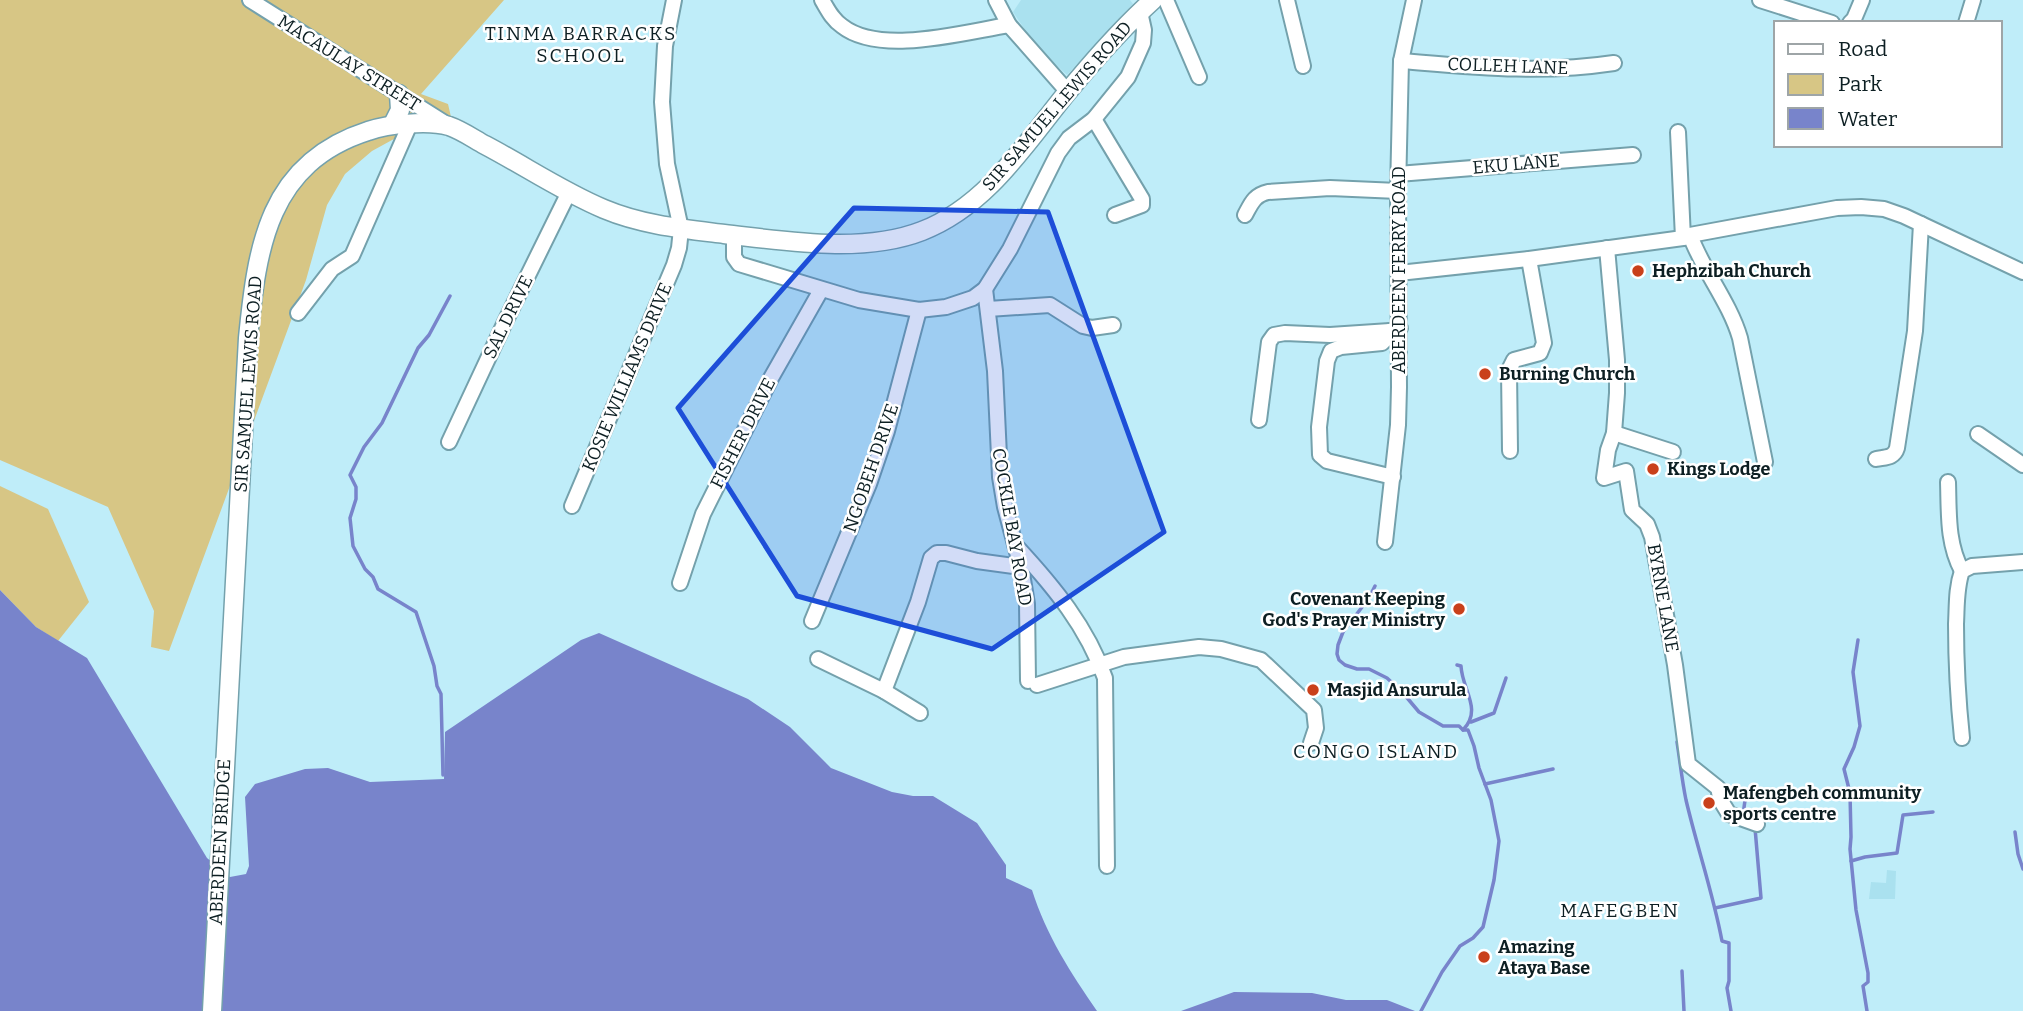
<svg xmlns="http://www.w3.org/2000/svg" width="2023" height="1011" viewBox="0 0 2023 1011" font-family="Bitter,serif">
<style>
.built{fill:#aae1ef}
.green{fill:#d7c685}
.water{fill:#7884cb}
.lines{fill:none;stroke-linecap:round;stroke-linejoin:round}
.stream{stroke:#7884cb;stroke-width:3.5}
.minor-casing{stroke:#74a1ac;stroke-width:18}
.major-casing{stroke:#74a1ac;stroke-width:21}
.minor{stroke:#fff;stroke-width:14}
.major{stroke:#fff;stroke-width:18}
.marked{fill:#1d4ed8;fill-opacity:0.2;stroke:#1d4ed8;stroke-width:5;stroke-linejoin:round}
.poi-dot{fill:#c9401b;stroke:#fff;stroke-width:2.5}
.labels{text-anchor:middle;stroke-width:5;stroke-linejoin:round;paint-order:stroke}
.street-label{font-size:18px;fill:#0d1f23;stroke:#fff}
.poi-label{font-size:18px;font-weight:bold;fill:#0d1f23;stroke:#fff;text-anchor:start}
.neighbourhood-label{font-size:19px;letter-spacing:2px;fill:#0d1f23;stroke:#fff}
</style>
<rect width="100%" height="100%" fill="#bfedf9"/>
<g class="built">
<path d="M1021 0H1130L1133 4 1067 75 1036 46 1013 12Z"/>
<path d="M1887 870 1896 871 1895 899H1869L1871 882 1886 883Z"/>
</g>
<g class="green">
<path d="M0 0H504L421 94 448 104 451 117 446 124 403 134 372 151 345 174 327 205 306 280 169 651 151 647 154 611 108 507 0 460Z"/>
<path d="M0 486 48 509 89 602 58 641 36 627 0 590Z"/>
</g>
<g class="water">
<path d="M0 590 36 627 87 658 207 858 230 877 246 874 249 866 245 797 255 784 305 769 328 768 370 782 444 779 445 732 581 640 599 633 748 699 790 727 831 768 892 792 913 796H933L977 823 1006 865V878L1032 890C1046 935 1071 973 1097 1011H0Z"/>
<path d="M1234 992 1312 993 1346 1000H1387L1415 1011H1181Z"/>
</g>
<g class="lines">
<g class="stream">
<path d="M1375 586 1369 598 1343 632 1338 645 1337 654 1339 660 1345 665 1357 669H1369L1387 678 1403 693 1419 712 1443 726H1459L1463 730H1468L1474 746 1479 768 1491 800 1499 841 1494 880 1483 927 1473 938 1460 946 1442 972 1421 1011"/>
<path d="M1858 640 1853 672 1860 726 1854 747 1844 769 1850 793 1851 837 1850 849 1856 910 1868 973V982L1863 986 1867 1011"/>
<path d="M1457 665 1461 666C1462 690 1483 709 1463 730"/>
<path d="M1471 722 1494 713 1506 678"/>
<path d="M1677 742C1680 761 1682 781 1686 800 1697 847 1713 893 1722 941L1729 943V981L1727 988 1731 1011"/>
<path d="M443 775 441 694 437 686 434 666 416 612 378 589 373 577 365 569 353 546 350 518 356 499V487L350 475 364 447 382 423 418 348 429 335 450 296"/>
<path d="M1485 784 1553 769"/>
<path d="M1743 815 1746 793"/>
<path d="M2015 832 2018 854 2023 869"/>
<path d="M1851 861 1865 857 1897 853 1903 815 1933 812"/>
<path d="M1715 908 1761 898 1755 828"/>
<path d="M1682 971 1684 1011"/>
</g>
<defs>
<g id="minor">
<path d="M250 0 448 125"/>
<path d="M822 0C828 10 832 19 842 26 880 56 964 32 1009 25"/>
<path d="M996 0 1009 25 1068 92"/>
<path d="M1166 0 1199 77"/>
<path d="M1287 0 1303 66"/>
<path d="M1760 0 1832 23"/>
<path d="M1850 23 1854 19 1862 0"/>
<path d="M1966 23 1973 0"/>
<path d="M1401 61C1475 67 1541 74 1614 63"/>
<path d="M1094 119 1142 199V205L1115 215"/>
<path d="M1678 132 1683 238"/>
<path d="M1398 174 1633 155"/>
<path d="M1245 215C1251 204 1254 195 1268 192L1330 188 1398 191"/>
<path d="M734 235V257L739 264 859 300 919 310 946 307 973 298 985 289 1010 249 1058 153 1069 138 1094 119 1128 77 1143 43 1144 30 1140 12"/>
<path d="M1690 235C1703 271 1729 301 1740 338L1765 462"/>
<path d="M1607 248 1617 360V393L1614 433 1608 450 1604 478 1626 471 1632 510 1647 524 1652 537 1675 665 1688 764 1718 788 1721 801 1729 814 1757 824"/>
<path d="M1399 273 1529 259 1683 238 1690 235 1837 208 1861 207 1884 209 1904 216 2023 272"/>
<path d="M985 289 995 371 1000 477 1005 507 1021 567 1027 604 1028 681"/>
<path d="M988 309 1050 305 1083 326 1092 328 1113 325"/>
<path d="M298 313 332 269 352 256 410 124"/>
<path d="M1259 420 1269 342 1274 335 1285 333 1330 335 1390 331"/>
<path d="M1614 433 1673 452"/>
<path d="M1978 434 2023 465"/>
<path d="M449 442 506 320 569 192"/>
<path d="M1510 451 1509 370 1514 360 1540 353 1544 343 1529 259"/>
<path d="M1876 459C1886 457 1894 458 1897 448L1915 331 1921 224"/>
<path d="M1393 477 1327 461 1320 455 1319 427 1327 361 1331 351 1341 347 1382 343 1386 339 1390 331 1400 328"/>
<path d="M1948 482C1949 513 1947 543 1962 571"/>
<path d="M572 506 674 265 679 248 681 229 667 164 662 102 665 46 674 0"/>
<path d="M1385 542 1398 425 1399 387 1398 191 1401 61 1414 0"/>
<path d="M1017 547C1054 587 1087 627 1105 678L1107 866"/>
<path d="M680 583 703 514 771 378 821 290"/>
<path d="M812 621 869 484 887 431 919 310"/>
<path d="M818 659 884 691 920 713"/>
<path d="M1037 685 1124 657 1199 647 1221 649 1261 660 1314 710 1316 728 1311 743"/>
<path d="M884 691 918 602 931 558 937 553H946L977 561 1021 567"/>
<path d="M1962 738C1958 700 1956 662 1956 624 1957 606 1956 588 1962 571L1972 566 2023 562"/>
</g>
<g id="major">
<path d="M393 124 400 110 399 94"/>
<path d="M212 1011 248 338C257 247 268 163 368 131 388 124 428 120 449 126 461 130 474 139 485 145 525 166 563 192 604 209 642 225 684 229 724 234 786 241 863 254 922 231 986 206 1024 146 1065 95 1092 62 1121 29 1153 0"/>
</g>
</defs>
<use href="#minor" class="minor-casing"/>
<use href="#major" class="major-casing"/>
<use href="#minor" class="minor"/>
<use href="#major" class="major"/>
</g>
<path class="marked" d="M854 208 1048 212 1164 532 992 649 797 596 678 408Z"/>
<g class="poi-dot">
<circle cx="1638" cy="271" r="7"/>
<circle cx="1485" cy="374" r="7"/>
<circle cx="1653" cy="469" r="7"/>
<circle cx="1459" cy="609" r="7"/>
<circle cx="1313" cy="690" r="7"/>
<circle cx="1709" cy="803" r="7"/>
<circle cx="1484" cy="957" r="7"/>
</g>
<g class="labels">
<g class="street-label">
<text transform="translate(349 63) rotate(32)" y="6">MACAULAY STREET</text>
<text transform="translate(1508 66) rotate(2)" y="6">COLLEH LANE</text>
<text transform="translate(1057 106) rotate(-49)" y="6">SIR SAMUEL LEWIS ROAD</text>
<text transform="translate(1516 164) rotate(-5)" y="6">EKU LANE</text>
<text transform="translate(1399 270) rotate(-90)" y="6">ABERDEEN FERRY ROAD</text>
<text transform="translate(508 317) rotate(-64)" y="6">SAL DRIVE</text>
<text transform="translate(627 377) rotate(-67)" y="6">KOSIE WILLIAMS DRIVE</text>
<text transform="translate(248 384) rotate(-86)" y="6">SIR SAMUEL LEWIS ROAD</text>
<text transform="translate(743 433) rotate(-63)" y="6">FISHER DRIVE</text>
<text transform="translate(871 468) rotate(-71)" y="6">NGOBEH DRIVE</text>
<text transform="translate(1012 527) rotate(80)" y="6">COCKLE BAY ROAD</text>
<text transform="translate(1663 598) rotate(80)" y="6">BYRNE LANE</text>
<text transform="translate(220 842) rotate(-87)" y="6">ABERDEEN BRIDGE</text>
</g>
<g class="poi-label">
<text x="1652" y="277">Hephzibah Church</text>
<text x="1499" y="380">Burning Church</text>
<text x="1667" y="475">Kings Lodge</text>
<text x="1445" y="605" text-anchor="end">Covenant Keeping<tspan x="1445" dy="21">God's Prayer Ministry</tspan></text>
<text x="1327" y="696">Masjid Ansurula</text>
<text x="1723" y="799">Mafengbeh community<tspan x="1723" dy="21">sports centre</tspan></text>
<text x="1498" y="953">Amazing<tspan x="1498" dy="21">Ataya Base</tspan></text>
</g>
<g class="neighbourhood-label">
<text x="581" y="40">TINMA BARRACKS<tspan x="581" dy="22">SCHOOL</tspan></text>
<text x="1376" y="758">CONGO ISLAND</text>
<text x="1620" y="917">MAFEGBEN</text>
</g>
</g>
<rect x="1774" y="21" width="228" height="126" fill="#ffffff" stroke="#9ea5a7" stroke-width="2"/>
<rect x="1788" y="44" width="35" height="10" fill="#ffffff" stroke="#9ea5a7" stroke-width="2"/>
<text x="1838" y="56" font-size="21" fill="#0d1f23">Road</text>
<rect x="1788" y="74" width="35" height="21" fill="#d7c685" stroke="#9ea5a7" stroke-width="2"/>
<text x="1838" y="91" font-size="21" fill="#0d1f23">Park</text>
<rect x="1788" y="108" width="35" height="21" fill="#7884cb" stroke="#9ea5a7" stroke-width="2"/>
<text x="1838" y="126" font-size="21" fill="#0d1f23">Water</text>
</svg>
